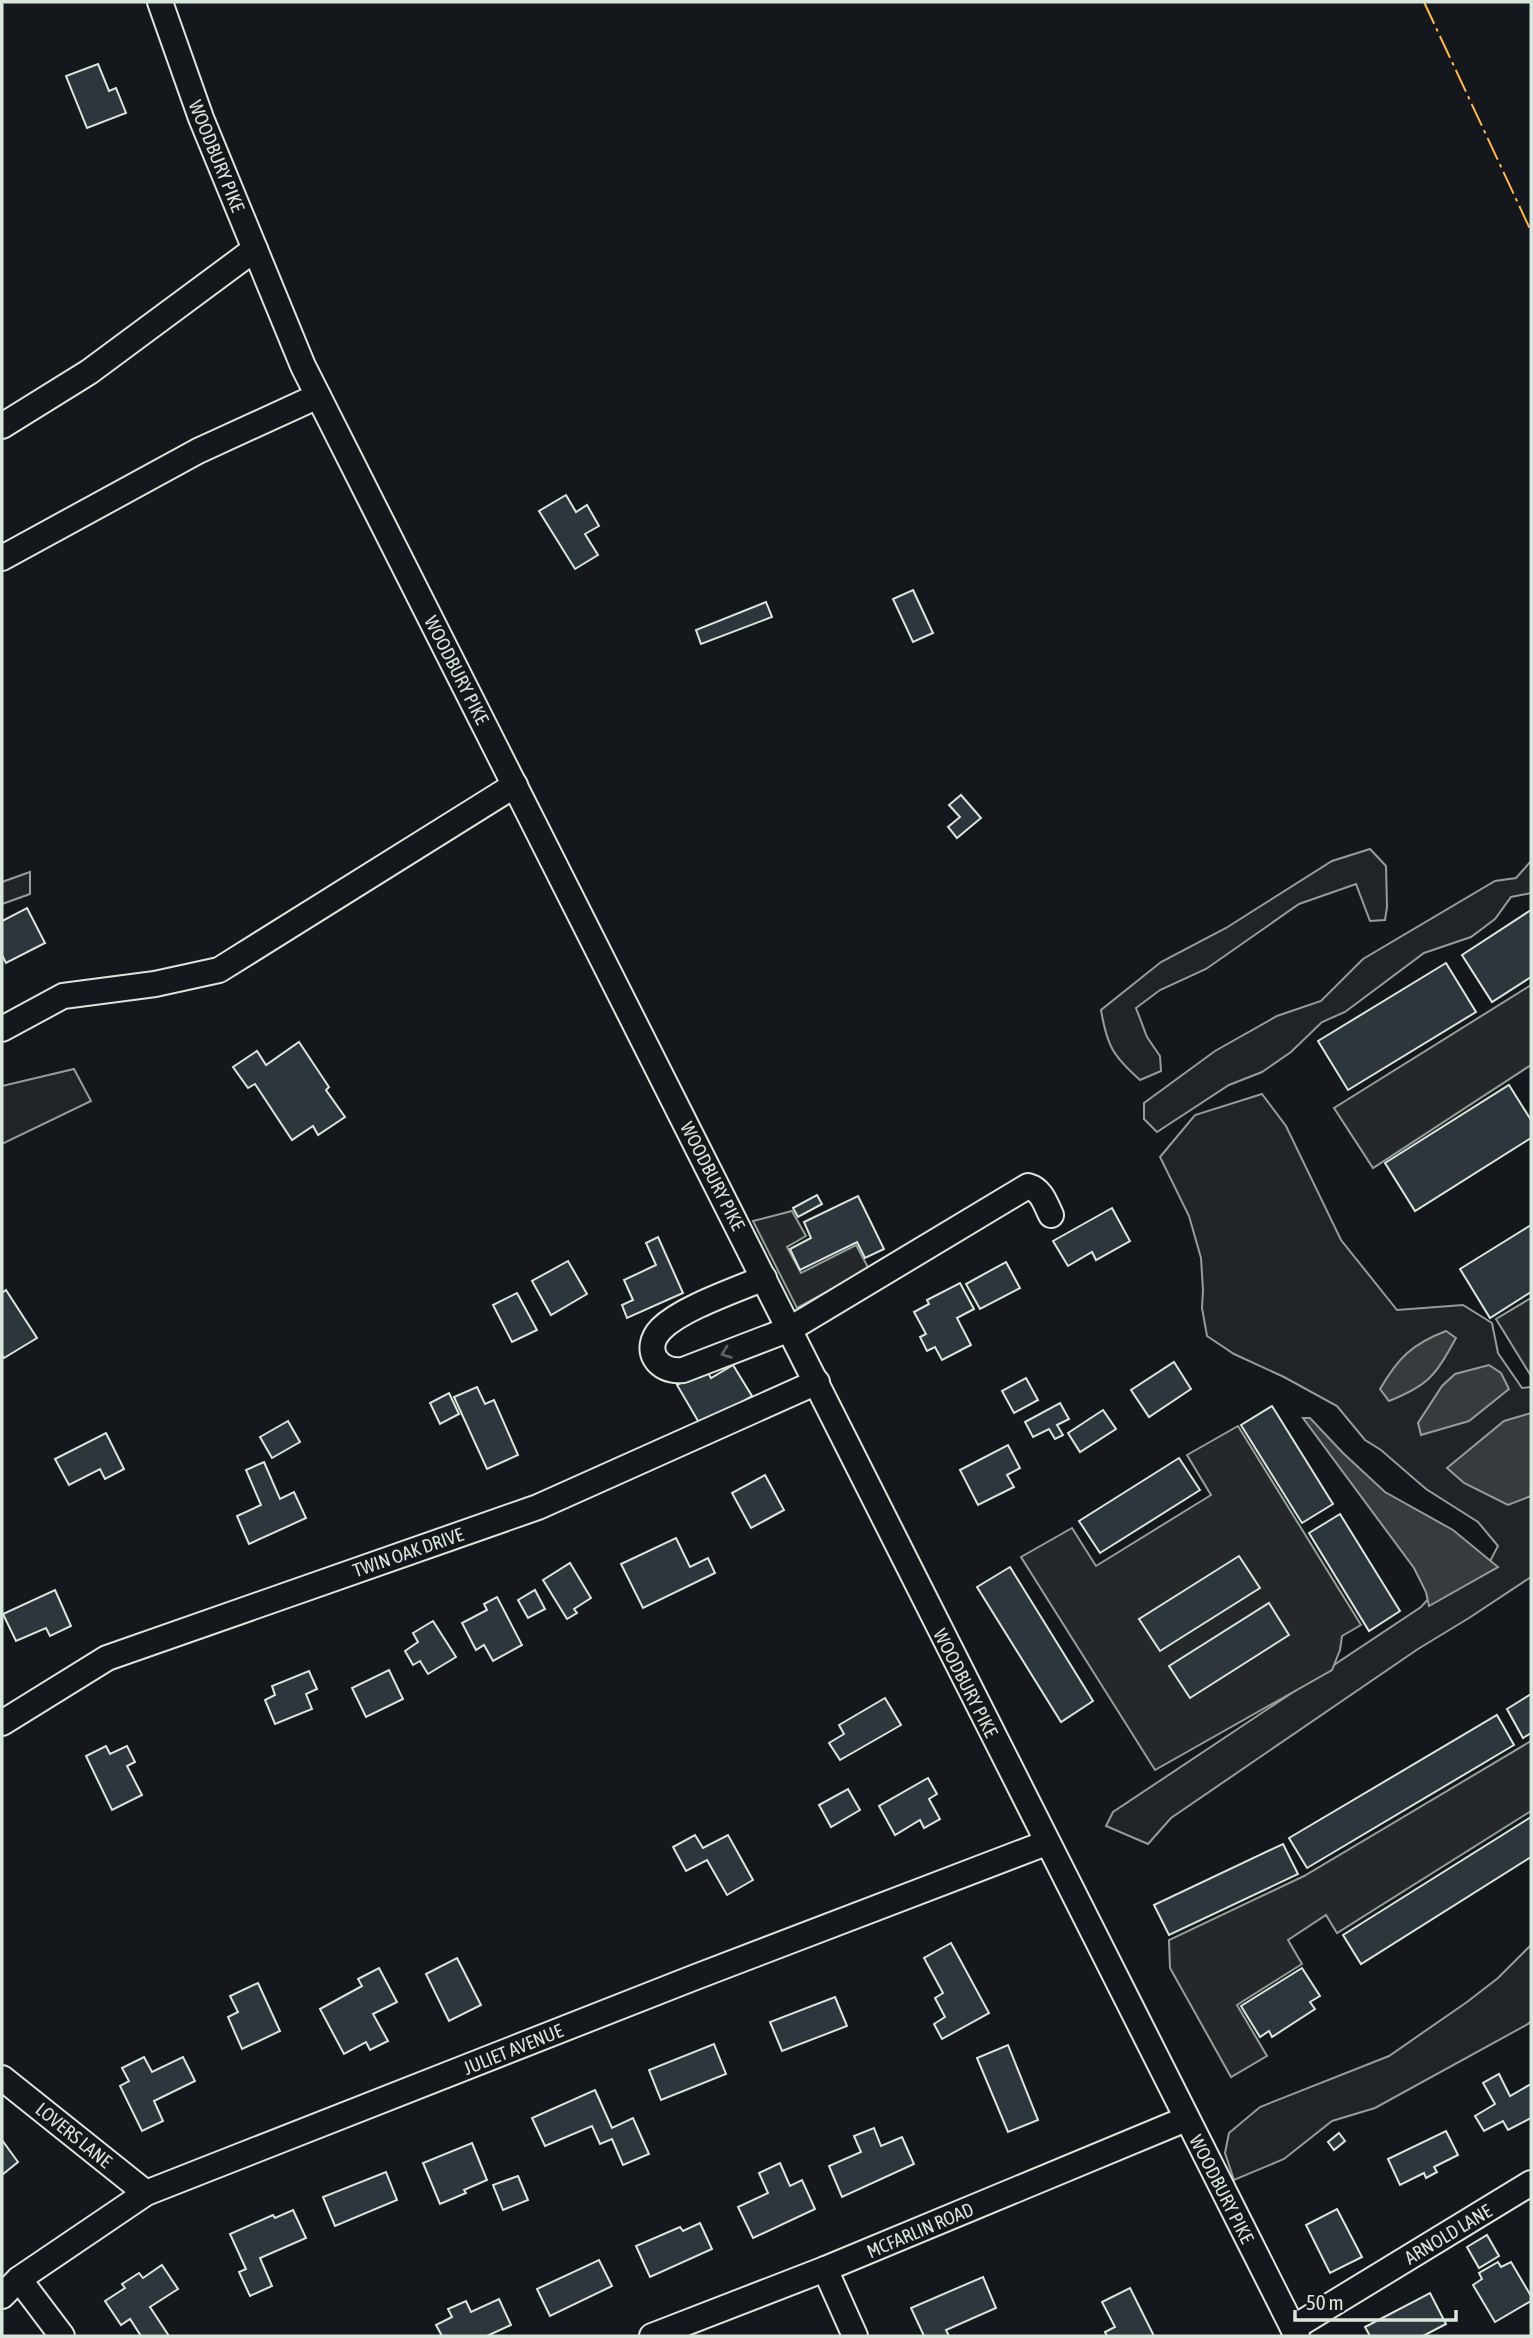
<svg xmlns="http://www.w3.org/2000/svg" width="1533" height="2338" viewBox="0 0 1533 2338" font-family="'Asap Condensed',sans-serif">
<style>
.green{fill:#202428;stroke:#939e99;stroke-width:2}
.parking{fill:#24282b;stroke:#939e99;stroke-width:2}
.water{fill:#363b3e;stroke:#939e99;stroke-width:2}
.building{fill:#2c363c;stroke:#d8e6dc;stroke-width:2}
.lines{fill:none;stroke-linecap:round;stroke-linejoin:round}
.minor-casing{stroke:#d8e6dc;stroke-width:28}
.minor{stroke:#14181c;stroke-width:24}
.power{stroke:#ffb74d;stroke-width:2;stroke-dasharray:24 5 3.5 5;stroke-linecap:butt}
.oneway{stroke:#59605f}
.labels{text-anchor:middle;stroke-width:5;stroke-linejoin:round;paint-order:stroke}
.street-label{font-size:19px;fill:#d8e6dc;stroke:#14181c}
</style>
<rect width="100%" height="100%" fill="#14181c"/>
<g class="green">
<path d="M1370 849 1386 866 1387 907 1385 920 1370 921 1356 884 1299 904 1206 969 1160 990 1136 1008 1147 1037 1160 1056 1161 1071 1140 1080C1113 1056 1107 1046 1101 1010L1161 962 1226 928 1332 861Z"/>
<path d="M1531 861V893L1511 897 1495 919 1471 937 1424 953 1345 1012 1322 1022 1291 1052 1262 1072 1229 1085 1157 1132 1144 1119V1103L1215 1051 1277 1016 1321 1001 1363 959 1495 881 1516 878Z"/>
<path d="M30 872V894L2 904V882Z"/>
<path d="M74 1069 91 1101 2 1144V1086Z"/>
<path d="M1262 1094 1286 1126 1341 1240 1397 1310 1463 1305 1492 1323 1498 1353 1522 1388 1531 1387V1577L1469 1618 1418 1649 1171 1818 1148 1844 1106 1826 1113 1812 1421 1607 1438 1588 1487 1567 1498 1546 1478 1522 1426 1489 1381 1450 1365 1440 1337 1406 1284 1377 1234 1354 1207 1336 1202 1308 1203 1290 1201 1258 1189 1216 1160 1157 1195 1115Z"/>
<path d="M1531 1945V2021L1528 2024 1375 2108 1332 2121 1284 2159 1234 2180 1225 2153 1229 2133 1260 2107 1389 2056 1467 2002 1498 1978Z"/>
</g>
<g class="parking">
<path d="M1531 985V1065L1373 1168 1334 1108Z"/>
<path d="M792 1211 806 1236 787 1247 801 1273 856 1245 869 1269 797 1308 753 1221Z"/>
<path d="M1531 1298V1376L1496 1319Z"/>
<path d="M1238 1426 1361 1625 1342 1636 1340 1650 1332 1670 1155 1770 1021 1557 1072 1528 1096 1566 1211 1495 1187 1455Z"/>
<path d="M1531 1741V1811L1337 1933 1326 1915 1288 1940 1302 1964 1237 2005 1267 2056 1231 2077 1170 1968 1169 1940 1304 1876Z"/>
</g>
<g class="water">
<path d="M1446 1331 1456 1338C1435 1376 1429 1385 1389 1401L1380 1389C1398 1358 1412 1344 1446 1331Z"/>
<path d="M1489 1365 1501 1373 1509 1389 1469 1421 1421 1435 1418 1423 1442 1386 1455 1374Z"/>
<path d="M1531 1413V1496L1508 1505 1464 1483 1447 1468 1504 1421Z"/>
<path d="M1303 1418H1310L1343 1453 1385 1492 1453 1530 1498 1567 1429 1606 1426 1592 1414 1568Z"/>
</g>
<g class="building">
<path d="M98 64 109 91 116 88 126 113 87 128 66 76Z"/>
<path d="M566 495 576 512 587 505 599 526 585 534 598 555 575 569 539 511Z"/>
<path d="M913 590 933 633 913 642 893 599Z"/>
<path d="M766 602 772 617 701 644 696 630Z"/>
<path d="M961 795 981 818 957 838 948 827 960 817 949 805Z"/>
<path d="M27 908 45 943 6 963 2 955V921Z"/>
<path d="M1531 910V977L1492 1002 1462 955Z"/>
<path d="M1446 963 1476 1012 1348 1090 1318 1041Z"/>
<path d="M299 1042 329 1087 326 1090 345 1117 318 1135 313 1126 292 1140 255 1084 248 1088 233 1067 257 1051 266 1065Z"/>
<path d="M1509 1085 1531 1120V1138L1415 1211 1385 1163Z"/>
<path d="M817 1195 822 1204 798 1217 793 1208Z"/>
<path d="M858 1196 884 1249 865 1258 857 1242 800 1270 790 1249 811 1238 804 1222Z"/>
<path d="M1112 1208 1130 1241 1096 1260 1092 1252 1068 1266 1053 1241Z"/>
<path d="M1531 1225V1292L1490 1318 1460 1269Z"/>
<path d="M658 1237 683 1293 627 1318 622 1305 633 1300 624 1280 656 1265 646 1243Z"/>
<path d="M568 1261 587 1294 551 1315 532 1281Z"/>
<path d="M1006 1262 1020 1288 980 1309 966 1284Z"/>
<path d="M960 1283 974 1309 957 1318 971 1345 942 1360 935 1347 927 1351 920 1337 926 1334 914 1312 929 1304 927 1300Z"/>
<path d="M6 1290 37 1338 4 1358 2 1355V1293Z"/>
<path d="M517 1293 537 1330 512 1342 493 1305Z"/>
<path d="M1174 1362 1191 1389 1149 1417 1131 1390Z"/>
<path d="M733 1365 752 1396 701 1426 677 1385 706 1369 711 1378Z"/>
<path d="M1026 1378 1038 1400 1014 1413 1002 1391Z"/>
<path d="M477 1387 485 1404 494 1400 518 1455 487 1469 454 1397Z"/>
<path d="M449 1393 459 1414 440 1424 430 1403Z"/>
<path d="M1060 1403 1069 1419 1057 1425 1063 1435 1055 1439 1049 1429 1033 1437 1025 1422Z"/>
<path d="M1272 1406 1333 1504 1302 1523 1241 1425Z"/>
<path d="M1103 1410 1116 1429 1080 1452 1068 1433Z"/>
<path d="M288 1421 300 1442 272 1458 260 1437Z"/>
<path d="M106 1433 124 1469 105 1479 100 1469 69 1485 55 1459Z"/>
<path d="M1008 1445 1020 1468 1007 1475 1014 1487 978 1505 960 1470Z"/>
<path d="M1179 1458 1200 1490 1100 1553 1079 1521Z"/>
<path d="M264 1462 280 1499 294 1492 306 1518 249 1544 237 1516 261 1505 246 1470Z"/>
<path d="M765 1475 784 1510 751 1528 732 1493Z"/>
<path d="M1340 1514 1400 1611 1369 1631 1309 1533Z"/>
<path d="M676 1538 690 1567 708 1558 715 1573 643 1608 621 1564Z"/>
<path d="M1239 1556 1260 1588 1160 1651 1139 1619Z"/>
<path d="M570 1563 591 1598 574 1609 577 1613 567 1619 543 1580Z"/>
<path d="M1010 1567 1093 1701 1061 1722 977 1587Z"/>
<path d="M55 1590 71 1626 50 1636 46 1628 16 1641 3 1614Z"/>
<path d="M535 1590 545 1609 528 1618 518 1600Z"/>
<path d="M497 1597 522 1645 493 1661 484 1645 476 1650 462 1623 487 1610 484 1604Z"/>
<path d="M1269 1603 1289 1635 1190 1698 1169 1666Z"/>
<path d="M433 1621 456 1657 428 1674 420 1661 413 1665 405 1651 418 1642 413 1633Z"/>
<path d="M389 1670 403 1699 366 1717 352 1688Z"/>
<path d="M309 1671 317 1689 306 1694 312 1709 275 1724 265 1700 275 1695 272 1686Z"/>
<path d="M1531 1694V1733L1523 1738 1507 1709Z"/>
<path d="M885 1698 901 1725 840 1760 829 1743 844 1734 839 1725Z"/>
<path d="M1497 1715 1514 1745 1307 1868 1289 1838Z"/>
<path d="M106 1746 110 1754 127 1746 135 1762 127 1766 142 1795 112 1810 86 1756Z"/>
<path d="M928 1778 937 1794 929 1799 940 1819 924 1828 920 1820 895 1835 879 1806Z"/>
<path d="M848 1789 860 1810 831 1827 819 1805Z"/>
<path d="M1531 1817V1857L1361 1964 1343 1935Z"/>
<path d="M695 1835 703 1848 728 1835 753 1880 727 1895 707 1860 686 1871 673 1847Z"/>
<path d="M1283 1844 1298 1874 1169 1935 1154 1905Z"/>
<path d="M951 1943 989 2013 942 2039 934 2024 945 2017 935 1998 943 1993 924 1958Z"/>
<path d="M457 1958 481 2005 449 2021 426 1974Z"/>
<path d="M379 1968 397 2002 373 2014 388 2041 370 2050 366 2042 344 2054 320 2009 362 1986 358 1979Z"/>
<path d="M1302 1968 1320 1996 1310 2002 1315 2009 1272 2037 1269 2031 1260 2037 1241 2006Z"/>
<path d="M258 1983 280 2031 242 2049 228 2017 238 2012 230 1996Z"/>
<path d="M835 1997 847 2026 782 2051 770 2022Z"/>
<path d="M714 2044 726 2074 661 2100 649 2070Z"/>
<path d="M1008 2045 1038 2120 1008 2132 977 2058Z"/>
<path d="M144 2057 152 2072 183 2057 195 2081 154 2101 163 2121 142 2131 120 2086 129 2081 122 2068Z"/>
<path d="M1499 2074 1510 2096 1531 2084V2118L1508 2130 1503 2121 1484 2131 1475 2116 1495 2104 1483 2083Z"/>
<path d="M595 2090 612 2128 633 2118 649 2154 623 2165 612 2139 600 2144 592 2126 545 2146 532 2118Z"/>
<path d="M874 2128 881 2146 902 2137 914 2164 842 2197 829 2166 861 2152 854 2136Z"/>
<path d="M1446 2131 1458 2155 1434 2167 1437 2172 1426 2178 1424 2173 1400 2185 1388 2159Z"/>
<path d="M1339 2133 1345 2141 1334 2150 1328 2142Z"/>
<path d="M2 2140 18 2162 2 2175Z"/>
<path d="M472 2143 487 2180 464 2190 466 2193 440 2204 423 2163Z"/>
<path d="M780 2163 790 2186 802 2180 815 2209 753 2238 738 2207 768 2193 759 2173Z"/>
<path d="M386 2172 397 2200 335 2226 323 2197Z"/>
<path d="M518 2176 528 2200 503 2210 493 2185Z"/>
<path d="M1337 2209 1362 2257 1330 2273 1306 2225Z"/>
<path d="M293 2210 306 2238 260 2258 272 2286 250 2296 239 2272 246 2269 230 2234 273 2215 275 2218Z"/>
<path d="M700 2223 712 2249 650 2277 636 2246 680 2227 683 2231Z"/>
<path d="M1487 2235 1499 2256 1479 2268 1467 2247Z"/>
<path d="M599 2260 612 2286 550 2316 537 2289Z"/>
<path d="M1498 2262 1501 2267 1511 2262 1531 2296V2301L1495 2322 1473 2285 1482 2279 1479 2273Z"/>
<path d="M162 2265 178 2289 150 2307 169 2336H141L130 2319 121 2325 105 2301 125 2288 122 2284 139 2273 143 2278Z"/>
<path d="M983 2277 996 2308 946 2330 949 2336H924L911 2308Z"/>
<path d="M1130 2288 1154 2336H1107L1105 2332 1115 2327 1102 2302Z"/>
<path d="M1430 2293 1446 2324 1423 2336H1370L1365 2327Z"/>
<path d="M499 2299 511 2325 487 2336H442L436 2325 452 2317 448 2309 466 2301 471 2312Z"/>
</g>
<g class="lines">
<defs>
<g id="minor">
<path d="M160 2 201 118 303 366 1297 2336"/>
<path d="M2 426 89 372 255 249"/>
<path d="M2 558 198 451 318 396"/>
<path d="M2 1029 63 996 155 984 219 970 515 785"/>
<path d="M764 1278C736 1290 682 1308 661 1329 642 1349 657 1373 683 1370L790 1329 1028 1186C1042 1190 1045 1203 1051 1215"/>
<path d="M2 1723 107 1658 538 1507 817 1382"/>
<path d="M2 2078 146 2193"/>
<path d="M825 2269 855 2336"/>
<path d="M19 2279 62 2336"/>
<path d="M2 2296 19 2279 146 2193 693 1978 1046 1843"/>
<path d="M1293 2328 1531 2183"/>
<path d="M652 2336 825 2269 1186 2119"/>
</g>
</defs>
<use href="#minor" class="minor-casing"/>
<use href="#minor" class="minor"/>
<path class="power" d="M1424 2 1531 231"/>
</g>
<defs><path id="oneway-chevron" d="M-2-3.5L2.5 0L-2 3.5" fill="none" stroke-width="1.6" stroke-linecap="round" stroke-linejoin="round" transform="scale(1.75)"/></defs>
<use class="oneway" href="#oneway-chevron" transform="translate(726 1353) rotate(159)"/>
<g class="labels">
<g class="street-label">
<text transform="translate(217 156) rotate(68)" y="7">WOODBURY PIKE</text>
<text transform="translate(457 670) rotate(63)" y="7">WOODBURY PIKE</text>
<text transform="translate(713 1176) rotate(63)" y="7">WOODBURY PIKE</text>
<text transform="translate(408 1552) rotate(-19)" y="7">TWIN OAK DRIVE</text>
<text transform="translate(966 1683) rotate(63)" y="7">WOODBURY PIKE</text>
<text transform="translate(513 2049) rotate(-22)" y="7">JULIET AVENUE</text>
<text transform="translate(74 2135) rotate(39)" y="7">LOVERS LANE</text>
<text transform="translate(1222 2189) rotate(63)" y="7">WOODBURY PIKE</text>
<text transform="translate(920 2230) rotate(-23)" y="7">MCFARLIN ROAD</text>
<text transform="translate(1448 2234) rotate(-31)" y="7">ARNOLD LANE</text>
</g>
</g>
<rect width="1533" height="2338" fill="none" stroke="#d8e6dc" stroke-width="7"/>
<path d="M1295 2310v10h161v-10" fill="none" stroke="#d8e6dc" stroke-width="3.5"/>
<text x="1306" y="2310" font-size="21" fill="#d8e6dc" stroke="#14181c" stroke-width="5" paint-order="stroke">50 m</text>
</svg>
